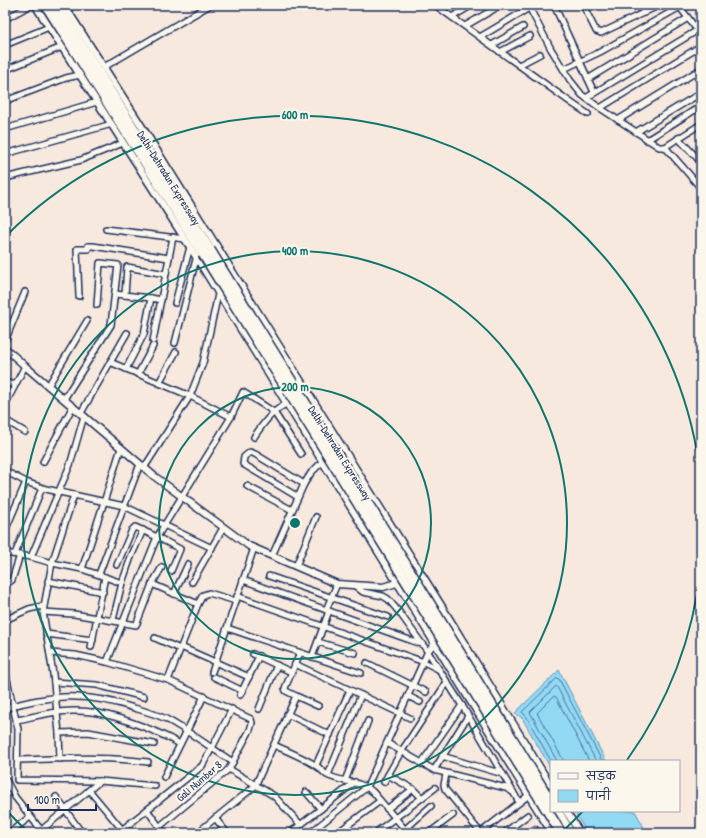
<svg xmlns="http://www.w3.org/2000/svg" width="706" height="838" viewBox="0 0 706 838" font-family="'Patrick Hand','Playpen Sans Deva',sans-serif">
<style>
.water{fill:#92d9f4;stroke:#6295b8}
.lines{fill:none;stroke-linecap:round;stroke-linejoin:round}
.shore{stroke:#4b739a;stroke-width:1}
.minor-casing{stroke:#1b2f5e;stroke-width:8}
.tertiary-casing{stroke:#1b2f5e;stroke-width:9}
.motorway-casing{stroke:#1b2f5e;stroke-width:12}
.minor{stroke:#fbf7ec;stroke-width:5}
.tertiary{stroke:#fbf7ec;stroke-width:6}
.motorway{stroke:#fbf7ec;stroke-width:9}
.motorway-bridge-casing{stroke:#1b2f5e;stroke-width:12;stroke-linecap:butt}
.motorway-bridge{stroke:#fbf7ec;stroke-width:9}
.ring{fill:none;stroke:#0f766e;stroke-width:2}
.labels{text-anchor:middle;stroke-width:4;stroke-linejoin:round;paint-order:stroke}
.street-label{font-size:11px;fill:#1b2f5e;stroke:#fbf7ec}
.centre{fill:#0f766e;stroke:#fbf7ec;stroke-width:2}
.ring-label{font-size:12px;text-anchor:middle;font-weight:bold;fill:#0f766e;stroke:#fbf7ec;stroke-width:4;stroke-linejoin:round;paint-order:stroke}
</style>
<rect width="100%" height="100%" fill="#f8e9de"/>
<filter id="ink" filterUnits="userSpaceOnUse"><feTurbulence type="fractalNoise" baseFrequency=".025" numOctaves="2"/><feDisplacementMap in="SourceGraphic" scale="8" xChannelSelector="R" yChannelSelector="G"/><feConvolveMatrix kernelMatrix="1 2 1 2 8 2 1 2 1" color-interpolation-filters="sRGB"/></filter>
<g filter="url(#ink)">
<g class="water">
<path d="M559 670 606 761H551V769L522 718 515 713Z"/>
<path d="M574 811H635L647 833H587Z"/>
</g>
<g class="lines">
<g class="shore">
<path d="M551 761 526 716 522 712 557 678 559 679 602 761"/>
<path d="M557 761 530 712 556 686 557 687 596 761"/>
<path d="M564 761 537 713 554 696 556 697 589 761"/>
</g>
<defs>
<g id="minor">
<path d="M435 5 573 104 588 114"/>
<path d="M528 5 551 49 570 80 582 95 600 108 659 147H665L701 124"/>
<path d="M554 5 594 92"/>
<path d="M583 5 596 31 601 33 660 5"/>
<path d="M640 5 644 13"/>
<path d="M679 6 701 35"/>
<path d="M452 17 472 5"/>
<path d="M5 19 31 5"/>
<path d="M465 26 501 5"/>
<path d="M480 37 529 8"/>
<path d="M5 45 49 27"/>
<path d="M492 45 523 27"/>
<path d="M500 52 530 36"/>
<path d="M519 65 540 54"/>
<path d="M104 67 210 5"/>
<path d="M564 69 600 52 680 7"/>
<path d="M5 70 62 47"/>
<path d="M695 73 701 83"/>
<path d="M588 79 688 18"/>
<path d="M586 98 698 30"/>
<path d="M5 101 66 78 80 75"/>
<path d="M600 108 701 46"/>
<path d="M618 120 701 69"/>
<path d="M5 129 97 102"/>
<path d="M636 132 701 93"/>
<path d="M678 138 701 162"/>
<path d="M647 140 701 106"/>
<path d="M665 147 701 188"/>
<path d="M5 154 112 124"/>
<path d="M5 178 81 160 123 143"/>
<path d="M106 229 185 239"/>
<path d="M115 294 151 298"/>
<path d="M125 295 127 267 166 274"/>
<path d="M79 296 77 249H88V246H93L169 258"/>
<path d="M175 303 190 247"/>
<path d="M5 341 25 292"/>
<path d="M153 341 173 237"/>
<path d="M175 343 196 259"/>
<path d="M110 362 190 396 231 417"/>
<path d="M126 369 144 334 151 298 161 300"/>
<path d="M138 374 153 346"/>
<path d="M5 382 15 385"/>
<path d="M159 383 176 352"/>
<path d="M48 386 87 321"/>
<path d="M64 399 111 325 118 265 100 263 97 305"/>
<path d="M5 405 25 366"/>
<path d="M81 413 127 333"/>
<path d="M5 420 25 432"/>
<path d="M254 437C263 424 271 412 286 404"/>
<path d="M43 462 73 406"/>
<path d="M144 468 190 396 203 363 218 294"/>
<path d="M5 471 26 482 46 489 124 506 212 548"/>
<path d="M247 486 292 510"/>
<path d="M298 497 243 464 244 457 250 452 255 454 304 484"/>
<path d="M5 531 26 482"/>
<path d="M5 553 31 557 52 563 82 569 122 583"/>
<path d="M15 554 42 488"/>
<path d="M272 556 304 484 311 473 322 462"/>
<path d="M31 557 70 465 84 416"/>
<path d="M117 565 132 530 135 527 157 537 180 549 171 571"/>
<path d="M296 566 316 517"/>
<path d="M82 569 104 502 121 448"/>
<path d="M99 574 140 464"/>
<path d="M269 576 388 617"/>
<path d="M243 580 421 644"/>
<path d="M48 581 103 592"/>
<path d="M192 582 223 528"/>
<path d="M152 584 198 604"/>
<path d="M5 585 12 580 20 555"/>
<path d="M354 585 363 592 383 596 388 599 399 612 428 652 463 707 519 802"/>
<path d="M174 594 188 564"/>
<path d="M237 596 424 662 438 669"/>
<path d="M326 610 337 584"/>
<path d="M43 612 74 614 136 625 137 623 152 584 162 567"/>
<path d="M5 620 29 609 43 606"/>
<path d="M113 620 122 583 131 557 143 530"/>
<path d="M227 628 361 673"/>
<path d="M46 634 93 640"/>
<path d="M155 638 180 649"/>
<path d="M318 642 355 653"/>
<path d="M91 647 105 577"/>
<path d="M181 647 249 677"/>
<path d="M50 653 75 655 107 662 168 680 251 719 252 723 250 730 229 769 159 827"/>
<path d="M253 654 291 672"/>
<path d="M312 657 329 611"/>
<path d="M107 662 157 537 231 417 243 392 274 412 301 454"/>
<path d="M367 663 426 692"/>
<path d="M295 664 410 718"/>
<path d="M5 670 18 729 17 780 100 781 155 786"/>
<path d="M212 672 254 548"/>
<path d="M214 677 243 691"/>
<path d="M168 680 198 604 203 595 209 593 236 601"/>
<path d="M54 682 97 685 144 697"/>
<path d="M240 695 259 656"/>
<path d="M296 696 318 706"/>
<path d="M408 696 420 702"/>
<path d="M5 708C53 694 86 692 134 708 145 711 156 714 166 719 189 731 211 748 233 762"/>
<path d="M259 709 277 665"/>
<path d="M287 714 330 735"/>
<path d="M17 720C37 716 57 710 78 711 107 711 154 729 180 744"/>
<path d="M59 733 88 732 154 744"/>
<path d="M387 743 434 770 506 788 513 792"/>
<path d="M274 745C287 751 302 757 315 765 320 768 323 772 327 775 342 783 360 780 373 792L408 833"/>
<path d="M442 756 503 774"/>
<path d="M60 759 59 733 53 674 43 612 52 563 74 495"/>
<path d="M18 760C62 759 105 756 148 762"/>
<path d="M421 764 462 705"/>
<path d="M316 765 350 690"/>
<path d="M229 769 274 796 301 825"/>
<path d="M434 770 468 716"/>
<path d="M446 774 444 785 445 789 480 832"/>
<path d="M328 775 361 695"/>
<path d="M388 775 413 789 422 798"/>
<path d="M164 777 204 696"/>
<path d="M6 780 15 797 41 830"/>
<path d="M345 781 368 721"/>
<path d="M384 782 401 752 447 682"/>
<path d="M89 790 125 833"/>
<path d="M306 792 321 809"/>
<path d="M56 797 82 833"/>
<path d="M387 809 413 789"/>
<path d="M147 810 164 833"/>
<path d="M215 818 227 833"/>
<path d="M9 833 30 817"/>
<path d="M38 833 100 781"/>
<path d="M118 833 202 766 212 748 232 709"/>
<path d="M197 833 255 786 296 696 286 691 285 688 300 653"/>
<path d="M290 833 355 782"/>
<path d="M310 833 367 787 428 651 435 643"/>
<path d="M337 833 380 801"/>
<path d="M375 833 435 788"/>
<path d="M401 833 431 806"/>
<path d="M429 833 453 815"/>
<path d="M480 833 529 795"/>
<path d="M504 833 528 815"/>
<path d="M529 833 535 829 538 833"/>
</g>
<g id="tertiary">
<path d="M35 5 190 247 552 833"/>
<path d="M64 5 144 130 439 602 551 786"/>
<path d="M5 348 25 366 154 476 249 546 337 584 383 587 400 582"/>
<path d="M566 811 580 833"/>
</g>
<g id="motorway">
<path d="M46 5 203 254"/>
<path d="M56 5 210 250"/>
<path d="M557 811 570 833"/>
</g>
</defs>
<use href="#minor" class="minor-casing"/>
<use href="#tertiary" class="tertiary-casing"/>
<use href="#motorway" class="motorway-casing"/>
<use href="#minor" class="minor"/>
<use href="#tertiary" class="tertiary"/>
<use href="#motorway" class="motorway"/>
<defs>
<g id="motorway-bridge">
<path d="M210 250 413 576 551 802"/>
<path d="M203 254 406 581 561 833"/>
</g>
</defs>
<use href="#motorway-bridge" class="motorway-bridge-casing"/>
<use href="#motorway-bridge" class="motorway-bridge"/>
</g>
</g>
<g class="ring">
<circle cx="295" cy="523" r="136"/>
<circle cx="295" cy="523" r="272"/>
<path d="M701 566A408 408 0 0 1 627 760M583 811A408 408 0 0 1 563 831M27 831A408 408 0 0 1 7 811M7 235A408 408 0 0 1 701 480"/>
</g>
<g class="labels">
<g class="street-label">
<text transform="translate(169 178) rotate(58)" y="4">Delhi-Dehradun Expressway</text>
<text transform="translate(340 453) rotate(58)" y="4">Delhi-Dehradun Expressway</text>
<text transform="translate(199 781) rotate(-41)" y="4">Gali Number 8</text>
</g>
</g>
<circle cx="295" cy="523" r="6" class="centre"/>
<g class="ring-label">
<text x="295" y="119">600 m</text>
<text x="295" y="255">400 m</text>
<text x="295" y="391">200 m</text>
</g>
<rect width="706" height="838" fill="none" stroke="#fbf7ec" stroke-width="20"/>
<rect x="10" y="10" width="686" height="818" fill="none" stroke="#1b2f5e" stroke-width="1.5" filter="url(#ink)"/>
<rect x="550" y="760" width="130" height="52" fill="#fbf7ec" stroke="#a1a7b3"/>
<rect x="558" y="773" width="20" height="6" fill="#fbf7ec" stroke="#a1a7b3"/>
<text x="586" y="780" font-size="12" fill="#1b2f5e">सड़क</text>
<rect x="558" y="790" width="20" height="12" fill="#92d9f4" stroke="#a1a7b3"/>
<text x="586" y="800" font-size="12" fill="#1b2f5e">पानी</text>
<path d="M28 804v6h68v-6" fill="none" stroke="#1b2f5e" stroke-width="2"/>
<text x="34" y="804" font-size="12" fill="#1b2f5e" stroke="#fbf7ec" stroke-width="3" paint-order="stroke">100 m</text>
</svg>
